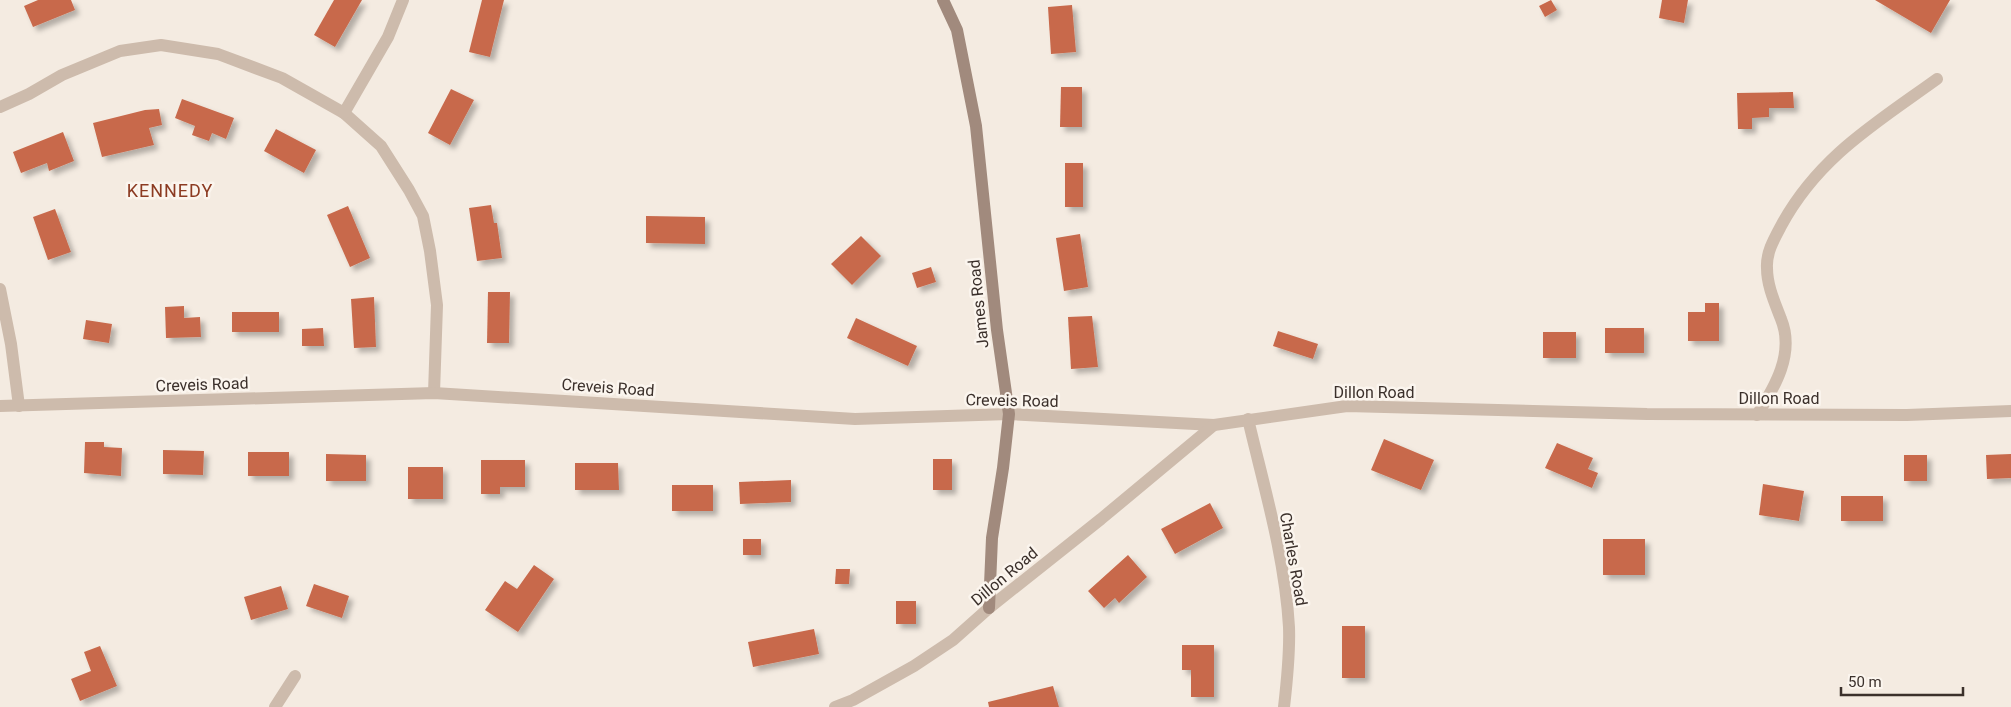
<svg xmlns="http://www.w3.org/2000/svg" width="2011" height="707" viewBox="0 0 2011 707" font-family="Roboto,sans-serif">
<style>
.building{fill:#c8694b;filter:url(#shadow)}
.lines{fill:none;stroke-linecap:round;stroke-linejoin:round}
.street{stroke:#cdbbac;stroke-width:12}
.secondary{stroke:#a18a7d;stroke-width:12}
.labels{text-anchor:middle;stroke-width:5;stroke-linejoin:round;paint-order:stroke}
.street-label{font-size:16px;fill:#3b302b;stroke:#fbf5ee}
.neighbourhood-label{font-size:18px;letter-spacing:1px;fill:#8c3b22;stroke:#fbf5ee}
</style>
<defs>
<filter id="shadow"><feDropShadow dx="4.5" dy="4.5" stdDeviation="2.5" flood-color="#0004"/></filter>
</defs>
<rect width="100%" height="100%" fill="#f4ebe1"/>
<g class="building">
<path d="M38 0H71L75 10 33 27 24 6Z"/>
<path d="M334 0H362L335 47 314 35Z"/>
<path d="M482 0H504L490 57 469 52Z"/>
<path d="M1551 0 1557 10 1545 17 1539 6Z"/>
<path d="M1662 0H1688L1684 23 1659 18Z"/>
<path d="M1875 0H1950L1931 33Z"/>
<path d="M1072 5 1076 52 1051 54 1048 7Z"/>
<path d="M1061 87H1082V127H1060Z"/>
<path d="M451 89 474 100 450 145 428 133Z"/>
<path d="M1793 92 1794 108H1769V117L1752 118V129H1738L1737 93Z"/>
<path d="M182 99 234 118 226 139 212 133 209 141 192 135 195 126 175 118Z"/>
<path d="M159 109 162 125 149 128 154 145 102 157 93 123 145 110Z"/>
<path d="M276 129 316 150 304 173 264 151Z"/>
<path d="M63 132 74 161 49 171 47 163 21 173 13 152Z"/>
<rect x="1065" y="163" width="18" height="44"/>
<path d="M491 205 494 223H497L502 258 477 261 469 208Z"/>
<path d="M348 206 370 258 350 267 327 215Z"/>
<path d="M55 209 71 252 48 260 33 217Z"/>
<path d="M646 216 705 217V244L646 243Z"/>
<path d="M1080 234 1088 287 1064 291 1056 238Z"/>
<path d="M861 236 881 256 852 285 831 264Z"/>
<path d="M931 267 936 282 917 288 912 273Z"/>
<path d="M488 292H510L509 343H487Z"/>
<path d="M374 297 376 347 354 348 351 299Z"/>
<path d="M1705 303H1719V341H1688V312H1705Z"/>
<path d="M184 306V318L200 317 201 337 166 338 165 307Z"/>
<rect x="232" y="312" width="47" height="20"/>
<path d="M1092 316 1098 367 1071 369 1068 317Z"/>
<path d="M856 318 917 346 908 366 847 338Z"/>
<path d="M86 320 112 324 109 343 83 339Z"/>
<path d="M323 328 324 346H302V329Z"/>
<rect x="1605" y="328" width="39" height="25"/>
<path d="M1278 331 1318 344 1313 359 1273 346Z"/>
<rect x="1543" y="332" width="33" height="26"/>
<path d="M1384 439 1434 460 1421 490 1371 470Z"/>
<path d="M85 442H104V447L122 448 121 476 84 473Z"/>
<path d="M1557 443 1593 458 1588 469 1598 473 1592 488 1545 468Z"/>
<path d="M163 450 204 451 203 475 163 474Z"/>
<rect x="248" y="452" width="41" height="24"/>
<path d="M326 454 366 455V481H326Z"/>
<path d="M2011 454V478L1987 479 1986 455Z"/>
<rect x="1904" y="455" width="23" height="26"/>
<rect x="933" y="459" width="19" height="31"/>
<path d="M481 460H525V487H500V494H481Z"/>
<path d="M575 463H618L619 490H575Z"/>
<rect x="408" y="467" width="35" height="32"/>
<path d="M791 480V502L740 504 739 482Z"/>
<path d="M1763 484 1804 491 1799 521 1759 515Z"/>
<rect x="672" y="485" width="41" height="26"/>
<rect x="1841" y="496" width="42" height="25"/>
<path d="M1210 503 1223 528 1175 554 1161 529Z"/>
<rect x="743" y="539" width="18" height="16"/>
<rect x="1603" y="539" width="42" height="36"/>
<path d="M1128 555 1147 577 1119 603 1115 598 1104 608 1088 591Z"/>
<path d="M534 565 554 579 518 632 485 610 505 581 517 589Z"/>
<path d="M836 569H850L849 584H835Z"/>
<path d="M314 584 349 596 342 618 306 606Z"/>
<path d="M281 586 288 609 251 620 244 597Z"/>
<rect x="896" y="601" width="20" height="23"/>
<rect x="1342" y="626" width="23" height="52"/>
<path d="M814 629 819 654 753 667 748 642Z"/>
<path d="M1182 645H1214V697H1191V670H1182Z"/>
<path d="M100 646 117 686 80 701 71 679 91 671 84 652Z"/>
<path d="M1053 686 1059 707H989L988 702Z"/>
</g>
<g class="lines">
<g class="street">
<path d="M0 107 29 94 62 75 120 51 161 45 218 54 282 78 344 113 381 146 409 190 423 216 430 251 437 305 434 393"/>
<path d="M344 113 388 37 403 0"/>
<path d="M0 289 11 344 19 406"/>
<path d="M0 406 434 393 855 419 1009 414 1214 425"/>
<path d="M1757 415C1775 387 1795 353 1781 319 1775 303 1767 286 1767 268 1766 253 1774 239 1781 226 1818 157 1876 123 1937 79"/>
<path d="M1248 419C1264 487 1285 557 1289 627 1290 654 1287 681 1284 707"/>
<path d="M275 707 295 676"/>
<path d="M835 707 853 700 914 666 953 640 989 608 1101 519 1214 425 1347 406 1647 414 1907 415 2011 411"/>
</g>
<path class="secondary" d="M943 0 957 30 976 126 997 330 1009 414 1003 468 992 538 989 608"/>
</g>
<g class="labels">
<g class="street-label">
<text transform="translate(978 304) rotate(-96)" y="6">James Road</text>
<text transform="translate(202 384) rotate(-2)" y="6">Creveis Road</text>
<text transform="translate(608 387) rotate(4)" y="6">Creveis Road</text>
<text x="1374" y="398">Dillon Road</text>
<text x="1779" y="404">Dillon Road</text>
<text transform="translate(1012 400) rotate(1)" y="6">Creveis Road</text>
<text transform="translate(1294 559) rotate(80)" y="6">Charles Road</text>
<text transform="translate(1004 576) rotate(-40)" y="6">Dillon Road</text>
</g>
<g class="neighbourhood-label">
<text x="170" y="197">KENNEDY</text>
</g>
</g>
<path d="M1841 687v8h122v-8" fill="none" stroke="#3b302b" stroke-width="2.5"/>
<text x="1848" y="687" font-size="15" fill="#3b302b" stroke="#fbf5ee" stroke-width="4" paint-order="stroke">50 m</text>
</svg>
